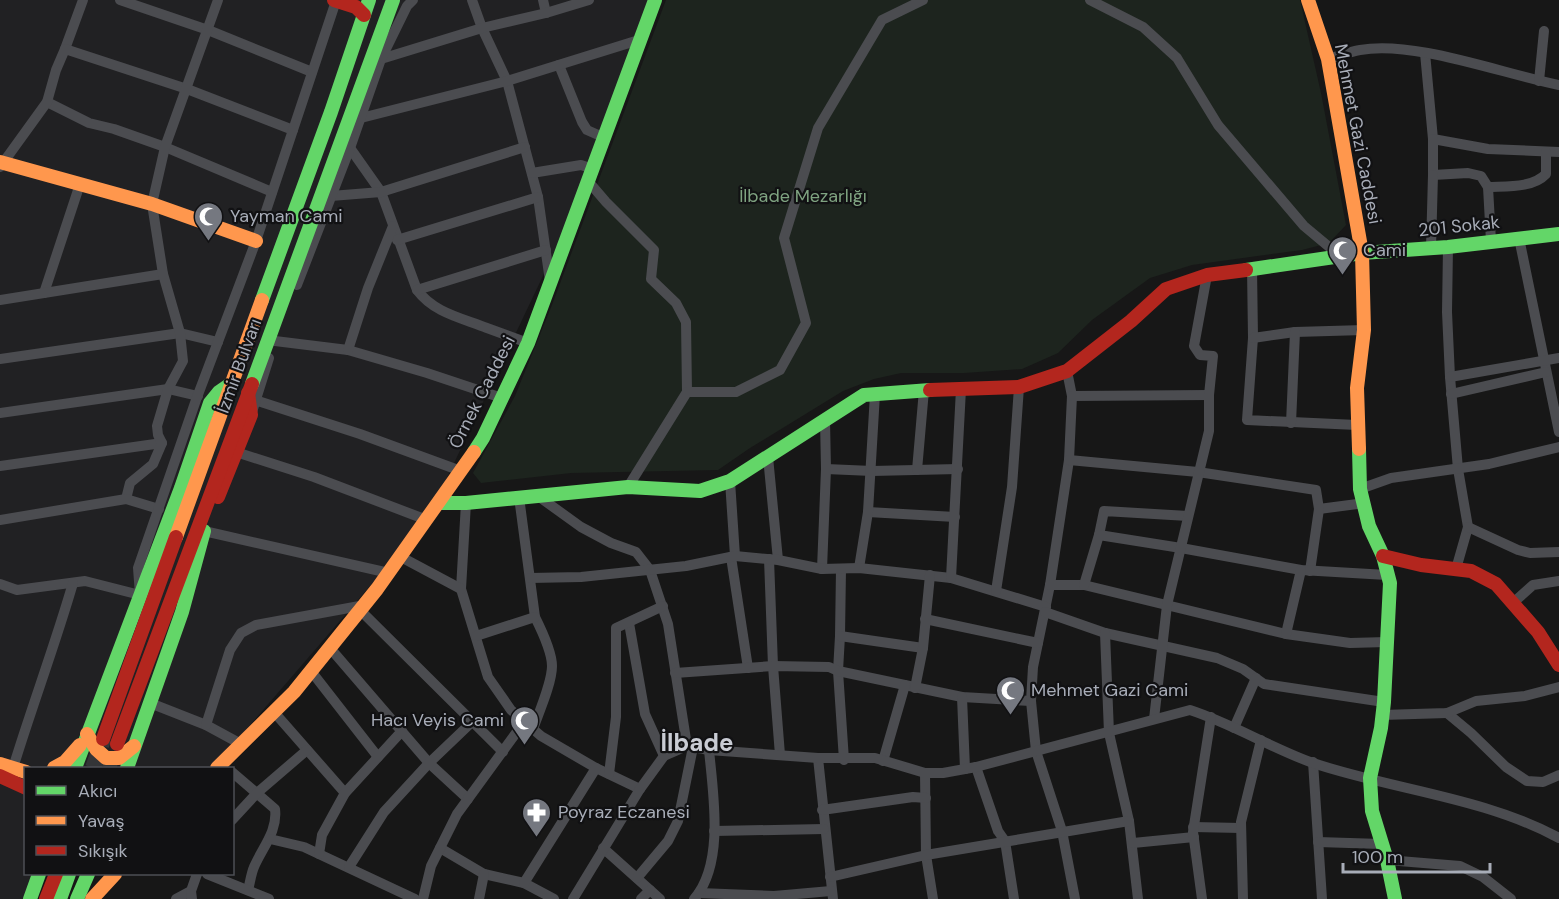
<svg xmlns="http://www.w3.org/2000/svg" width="1559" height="899" viewBox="0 0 1559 899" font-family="'DM Sans',sans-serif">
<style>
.built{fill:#212123}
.green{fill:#1d241e}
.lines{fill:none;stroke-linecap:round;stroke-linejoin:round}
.primary-tunnel{stroke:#343537;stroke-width:16;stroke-dasharray:16 8;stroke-linecap:butt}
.street{stroke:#4b4c50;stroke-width:10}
.fast{stroke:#63d668;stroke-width:14}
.slow{stroke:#ff974d;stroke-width:14}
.jam{stroke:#b3261e;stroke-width:14}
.labels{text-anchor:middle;stroke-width:4.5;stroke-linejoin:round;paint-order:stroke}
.street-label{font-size:18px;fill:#a8adb8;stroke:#111113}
.park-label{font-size:18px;fill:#7fa381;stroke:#111113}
.poi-label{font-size:18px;fill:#a8adb8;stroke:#111113;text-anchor:start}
.district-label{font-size:24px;font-weight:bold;fill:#c9ccd4;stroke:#111113}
</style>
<rect width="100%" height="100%" fill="#171717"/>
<path class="built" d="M0 0H650L588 181 427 520 213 768H26V874H47L37 899H0Z"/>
<path class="green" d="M666 0H1300L1321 93 1346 225 1329 243 1302 250 1192 265 1150 278 1092 320 1058 353 1022 369 964 373H901L874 379 843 391 750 448 718 470 571 473 481 483 473 473 515 396 552 305Z"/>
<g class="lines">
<g class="primary-tunnel">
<path d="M93 768 103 740"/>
<path d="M108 768 117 744"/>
</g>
<g class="street">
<path d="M120 0 208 30 312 72"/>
<path d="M472 0 482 28 507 81 538 197 550 281"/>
<path d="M543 0 546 13"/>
<path d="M1090 0 1143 27 1177 58 1218 125 1304 226 1340 256"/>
<path d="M65 49 83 0"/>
<path d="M1425 53 1433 139 1488 149 1559 152"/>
<path d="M381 59 482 28 546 13 589 0"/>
<path d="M1328 59C1339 56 1349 52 1360 50 1414 40 1503 74 1559 85"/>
<path d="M559 65 582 122 587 130 605 138"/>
<path d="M1539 81 1544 31"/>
<path d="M47 102 89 123 114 129 165 147 272 192"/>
<path d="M361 118 507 81 642 39"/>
<path d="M1433 139V175L1468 173 1481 176 1488 187 1491 241"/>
<path d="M350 148 381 192 417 290C434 313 462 318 487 328 501 333 514 338 528 343"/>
<path d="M0 167 47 102 56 70 65 49 187 89 293 130"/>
<path d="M532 173 581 165 593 169"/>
<path d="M588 181 606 202 654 250 651 279 676 303 686 322 687 392"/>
<path d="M1488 187C1507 186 1533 188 1546 174V152"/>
<path d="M331 196 381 192 525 147"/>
<path d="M1519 238 1559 432"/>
<path d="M397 240 538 197"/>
<path d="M1448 247 1447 312 1450 377 1458 469 1468 527 1456 569"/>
<path d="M1431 248 1433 175"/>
<path d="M1252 268 1253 338 1247 420 1357 425"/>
<path d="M297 285 350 148 381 59 407 6 413 0"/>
<path d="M417 290 546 250"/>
<path d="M44 293 80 184"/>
<path d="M0 300 163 274"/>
<path d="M1253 338 1295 332 1364 330"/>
<path d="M275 341 348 350 427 373 502 398"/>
<path d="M348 350 368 288 393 226"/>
<path d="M0 359 180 333 218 342"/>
<path d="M1067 371 1072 396 1069 460 1050 585 1033 667 1031 701 1036 751 1062 831 1075 899"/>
<path d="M1450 377 1559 358"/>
<path d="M1451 394 1546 372"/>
<path d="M1072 396 1209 395"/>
<path d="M255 400 360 434 461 471"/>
<path d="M252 412 269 358"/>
<path d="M0 413 168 389 198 396"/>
<path d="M1291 423 1295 332"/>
<path d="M236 452 314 477 427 520"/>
<path d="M768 457 778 560"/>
<path d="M1069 460 1198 472 1316 490 1319 509 1365 503"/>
<path d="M0 466 162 443"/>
<path d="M826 469 872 471 958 469"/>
<path d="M917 470 924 390"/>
<path d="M730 481 735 556"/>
<path d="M628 487 687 392H736L780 370 806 323 784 238 818 128 882 20 923 0"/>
<path d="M1360 489 1391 478 1489 464 1559 447"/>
<path d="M538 496 581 527 611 543 636 552 650 570 668 624 687 746"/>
<path d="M519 497 535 617C541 629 552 653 552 666 552 683 539 712 533 729"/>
<path d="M126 499 130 483 153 464 162 443 158 435 157 426 168 389 183 361 180 333 163 274 152 204 165 147 218 0"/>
<path d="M466 503 461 589 488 677 511 710 541 736 596 768 640 789"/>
<path d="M868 512 955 517"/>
<path d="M0 520 126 499 159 509"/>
<path d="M1468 527 1518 550 1530 553 1559 552"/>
<path d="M204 531 389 573"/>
<path d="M1099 535 1104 511 1188 516"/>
<path d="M401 557 461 589"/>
<path d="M731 557 748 668"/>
<path d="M769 559 773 666 780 755"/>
<path d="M859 568 868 512 875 394"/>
<path d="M822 569 826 469 825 420"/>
<path d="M841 569 840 636 838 671 844 760"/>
<path d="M1310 571 1319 509"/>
<path d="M530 578 581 577 686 566 735 556 778 560 822 569 859 568 951 578 1046 607"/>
<path d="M951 578 961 389"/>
<path d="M0 584 17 590 85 581 140 595 138 568 196 400 256 241 336 1"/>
<path d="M1050 585H1084L1286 634 1350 643 1387 642"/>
<path d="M1084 585 1099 535 1181 548 1301 570 1387 575"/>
<path d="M996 591 1012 487 1019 387"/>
<path d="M1514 602 1533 585 1559 581"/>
<path d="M360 610 503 752"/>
<path d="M1045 612 1105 633 1217 658 1243 669 1264 684 1384 702"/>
<path d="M925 619 1038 643"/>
<path d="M629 623 645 714 664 756"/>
<path d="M1105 633 1109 733 1129 821 1138 899"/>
<path d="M1286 634 1301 570"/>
<path d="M476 636 535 617"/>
<path d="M840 636 923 648"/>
<path d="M330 648 429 763 468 799"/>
<path d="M311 671 378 757"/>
<path d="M675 673 773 666 829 667 838 671 962 697 1031 701"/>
<path d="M915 688 923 648 930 575"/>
<path d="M962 697 965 769"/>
<path d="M150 703 206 725 241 744"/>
<path d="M274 712 345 793"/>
<path d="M1447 713 1471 733 1506 767 1527 781 1543 782 1559 775"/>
<path d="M1382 715 1447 713 1476 701 1525 696 1559 687"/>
<path d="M1154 719 1167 605 1209 431V395L1213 356 1200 355 1194 346 1207 275"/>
<path d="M206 725 230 650 241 633 256 625 365 605"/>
<path d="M1234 728 1256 678"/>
<path d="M818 758 833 899"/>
<path d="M883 761 905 685"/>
<path d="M1313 762 1322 899"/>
<path d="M976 767 998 831 1005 841 1014 899"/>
<path d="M13 768C32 706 55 645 73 583"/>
<path d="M232 772 275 809C278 831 262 848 254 867 251 874 250 883 248 890"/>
<path d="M925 773 926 855 933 899"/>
<path d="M609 774 616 717V628L663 606"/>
<path d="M822 810 913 797 926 798"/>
<path d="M232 820 257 793 307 750"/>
<path d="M1193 827 1241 828"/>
<path d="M714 831 824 829"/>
<path d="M270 839 304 847 415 899"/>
<path d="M1318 842 1381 844"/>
<path d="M1133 843 1194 837"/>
<path d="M440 848 484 874 524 883 554 899"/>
<path d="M603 848 660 899"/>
<path d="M319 854 322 835 345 793 402 731"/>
<path d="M1387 860 1460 866 1483 877 1511 899"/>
<path d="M349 867 384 812 429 763 472 722"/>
<path d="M207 874 269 899"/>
<path d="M830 877 926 855 1129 821"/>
<path d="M637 878 668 841 678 821 693 747"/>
<path d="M524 883 596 768"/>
<path d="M699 893 774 896 831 891"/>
<path d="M176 899 191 891"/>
<path d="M192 899 191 891 197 874"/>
<path d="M423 899 431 866 457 814 524 722"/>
<path d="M479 899 484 874"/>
<path d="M573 899 640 789 664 756 687 746 709 750 818 758H875L925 773H943L976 767 1190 710C1233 724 1271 748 1313 763 1394 790 1483 797 1559 838"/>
<path d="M641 899 650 890"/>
<path d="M694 899C725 864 713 793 709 750"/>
<path d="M1202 899 1193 832 1211 717"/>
<path d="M1243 899 1241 822 1261 740"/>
</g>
<g class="fast">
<path d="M1246 270 1362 253 1448 247 1559 234"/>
<path d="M262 300 331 112 369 0"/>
<path d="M252 384 393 0"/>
<path d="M1359 449 1360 489 1369 526 1383 556 1390 583 1384 702 1381 728 1370 778 1372 811 1387 860 1395 899"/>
<path d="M474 452 483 438 528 343 655 0"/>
<path d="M439 503H466L628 487 700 491 730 481 864 395 930 390"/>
<path d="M75 768 181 488 210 403 219 392 232 383"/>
<path d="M127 768 182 612 204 531"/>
<path d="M30 899 39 874"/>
<path d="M60 899 69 874"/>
<path d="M77 899 88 874"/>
</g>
<g class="slow">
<path d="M1308 0 1328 59 1362 253 1364 330 1357 388 1359 449"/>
<path d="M0 162 152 204 256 241"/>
<path d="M176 537 262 300"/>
<path d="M87 734 96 749 106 758H119L134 746"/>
<path d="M0 764 26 772"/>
<path d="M54 768 65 762 80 745"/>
<path d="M217 768 294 692 377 589 474 452"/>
<path d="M92 899 115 874"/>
</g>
<g class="jam">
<path d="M334 0 356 7 364 15"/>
<path d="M930 390 1019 387 1067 371 1131 321 1166 289 1207 275 1246 270"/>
<path d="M218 497 251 415 248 393"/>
<path d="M1383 556 1421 565 1471 571 1496 584 1538 632 1559 665"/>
<path d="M103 739 176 537"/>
<path d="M117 744 252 384"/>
<path d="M0 776 26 788"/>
<path d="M46 899 56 874"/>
</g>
</g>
<defs>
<symbol id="mosque-pin" viewBox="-11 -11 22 30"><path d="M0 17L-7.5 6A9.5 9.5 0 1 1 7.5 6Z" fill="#757880" stroke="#111113"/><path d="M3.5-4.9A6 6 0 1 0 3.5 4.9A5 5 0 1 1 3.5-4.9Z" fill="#fff"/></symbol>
<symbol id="pharmacy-pin" viewBox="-11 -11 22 30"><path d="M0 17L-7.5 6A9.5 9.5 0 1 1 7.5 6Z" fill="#757880" stroke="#111113"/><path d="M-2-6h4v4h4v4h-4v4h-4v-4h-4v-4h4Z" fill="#fff"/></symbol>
</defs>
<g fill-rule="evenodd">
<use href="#mosque-pin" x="192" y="200" width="33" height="45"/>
<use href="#mosque-pin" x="1326" y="234" width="33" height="45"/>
<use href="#mosque-pin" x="994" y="674" width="33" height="45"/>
<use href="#mosque-pin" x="508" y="704" width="33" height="45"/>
<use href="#pharmacy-pin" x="520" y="796" width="33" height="45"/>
</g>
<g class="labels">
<g class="street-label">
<text transform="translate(1358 134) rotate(79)" y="6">Mehmet Gazi Caddesi</text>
<text transform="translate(1459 226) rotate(-6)" y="6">201 Sokak</text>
<text transform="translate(239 366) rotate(-70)" y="6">İzmir Bulvarı</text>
<text transform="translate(482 392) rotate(-63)" y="6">Örnek Caddesi</text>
</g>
<g class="park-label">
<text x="803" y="202">İlbade Mezarlığı</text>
</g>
<g class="poi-label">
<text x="230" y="222">Yayman Cami</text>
<text x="1363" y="256">Cami</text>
<text x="1031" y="696">Mehmet Gazi Cami</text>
<text x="504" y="726" text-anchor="end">Hacı Veyis Cami</text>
<text x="558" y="818">Poyraz Eczanesi</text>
</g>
<g class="district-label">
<text x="697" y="751">İlbade</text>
</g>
</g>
<rect x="24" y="767" width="210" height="108" fill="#111113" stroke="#4d4f55" stroke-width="1.5"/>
<rect x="36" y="786" width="30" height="9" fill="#63d668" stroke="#4d4f55" stroke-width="1.5"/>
<text x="78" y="797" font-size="18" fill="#a8adb8">Akıcı</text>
<rect x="36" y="816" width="30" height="9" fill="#ff974d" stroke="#4d4f55" stroke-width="1.5"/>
<text x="78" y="827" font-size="18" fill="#a8adb8">Yavaş</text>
<rect x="36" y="846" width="30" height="9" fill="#b3261e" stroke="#4d4f55" stroke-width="1.5"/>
<text x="78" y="857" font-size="18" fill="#a8adb8">Sıkışık</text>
<path d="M1343 863v9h147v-9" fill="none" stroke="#a8adb8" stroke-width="3"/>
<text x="1352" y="863" font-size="18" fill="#a8adb8" stroke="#111113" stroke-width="4.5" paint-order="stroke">100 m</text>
</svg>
